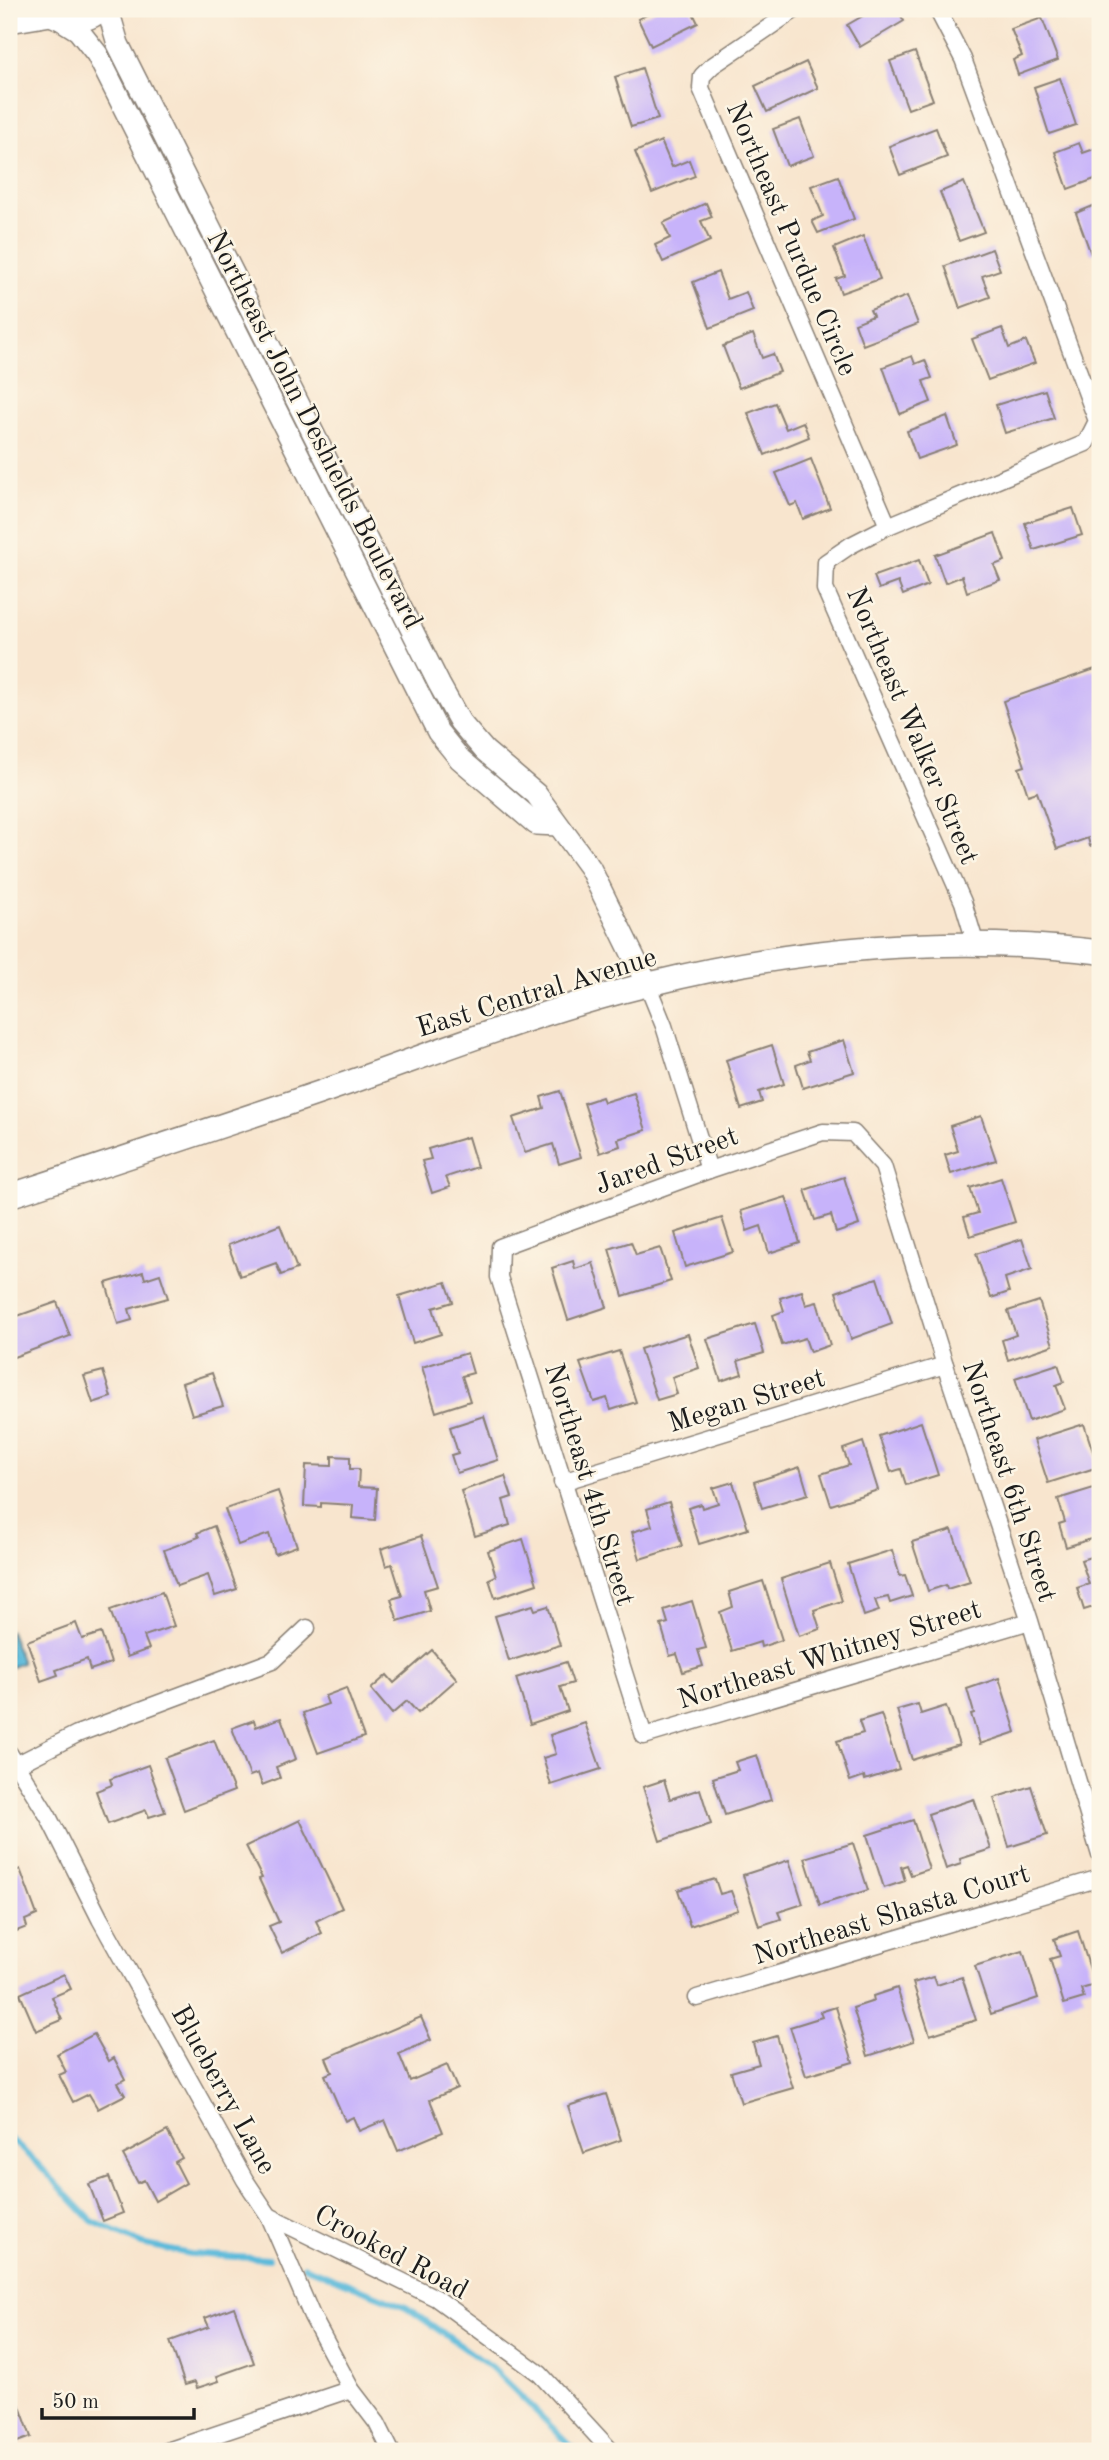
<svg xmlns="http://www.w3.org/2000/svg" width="1109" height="2460" viewBox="0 0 1109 2460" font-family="'Old Standard TT',serif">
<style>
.water{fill:#5cbada;stroke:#3c6b7b;stroke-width:2}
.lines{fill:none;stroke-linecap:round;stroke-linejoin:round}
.stream{stroke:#5cbada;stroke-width:6}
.building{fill:#c7b3fa}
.minor-casing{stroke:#8a8075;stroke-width:19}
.tertiary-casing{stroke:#8a8075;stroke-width:24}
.secondary-casing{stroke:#8a8075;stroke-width:26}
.minor{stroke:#fff;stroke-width:16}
.tertiary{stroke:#fff;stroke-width:21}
.secondary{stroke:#fff;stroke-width:23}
.labels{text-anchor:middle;stroke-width:5;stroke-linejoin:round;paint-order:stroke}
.street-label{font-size:28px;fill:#1c1c1c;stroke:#fcf5e5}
</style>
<rect width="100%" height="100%" fill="#fcf5e5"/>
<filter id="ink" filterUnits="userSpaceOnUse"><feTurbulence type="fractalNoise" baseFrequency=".0143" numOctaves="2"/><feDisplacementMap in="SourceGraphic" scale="14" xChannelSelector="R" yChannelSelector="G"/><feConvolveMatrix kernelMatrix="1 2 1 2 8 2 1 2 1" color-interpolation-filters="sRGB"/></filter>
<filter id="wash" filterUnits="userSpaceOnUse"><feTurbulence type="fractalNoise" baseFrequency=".00686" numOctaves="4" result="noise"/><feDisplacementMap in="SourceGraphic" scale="28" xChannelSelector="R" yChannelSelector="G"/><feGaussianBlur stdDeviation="1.57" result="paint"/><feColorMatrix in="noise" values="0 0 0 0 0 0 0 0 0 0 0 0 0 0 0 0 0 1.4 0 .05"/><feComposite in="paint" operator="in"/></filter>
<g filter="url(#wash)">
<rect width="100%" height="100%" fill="#f8e5ce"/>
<path class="water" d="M10 1631 22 1663 9 1668V1632Z"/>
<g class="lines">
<g class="stream">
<path d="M9 2138 38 2164 92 2221 142 2244 190 2254 269 2259"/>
<path d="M304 2266 406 2307 491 2367 576 2451"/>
</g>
</g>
<g id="blocks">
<g class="building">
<path d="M658 9H691L698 23 651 46 638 19Z"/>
<path d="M875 9H897L904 21 860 47 847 25Z"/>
<path d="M1042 18 1058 60 1018 75 1013 60 1022 56 1011 29Z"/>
<path d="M915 52 933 100 908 109 890 61Z"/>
<path d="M806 62 818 88 767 112 755 86Z"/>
<path d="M642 68 658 119 631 127 615 77Z"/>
<path d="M1060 78 1076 125 1049 134 1034 87Z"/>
<path d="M800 119 814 156 787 166 773 129Z"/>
<path d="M936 128 947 157 900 175 889 146Z"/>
<path d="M661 141 672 167 689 160 695 176 652 193 635 152Z"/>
<path d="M1079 143 1083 153 1100 147V177L1068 189 1055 152Z"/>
<path d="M838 176 854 219 818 233 812 221 823 216 811 186Z"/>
<path d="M964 182 984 232 959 241 940 192Z"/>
<path d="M706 203 712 217 701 221 710 241 663 262 655 245 670 238 663 223Z"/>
<path d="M1100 203V251L1091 254 1076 213Z"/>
<path d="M863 236 880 279 841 293 836 279 845 276 834 248Z"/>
<path d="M992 249 1000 270 982 276 990 297 960 308 945 266Z"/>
<path d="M718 272 728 299 746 292 753 311 710 328 693 282Z"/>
<path d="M907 296 918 324 863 345 855 323 873 316 870 310Z"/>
<path d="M1002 328 1009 348 1026 341 1035 363 988 380 972 339Z"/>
<path d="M753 334 762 358 773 354 780 372 739 388 723 346Z"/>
<path d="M912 356 915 364 925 360 932 378 923 381 931 402 900 414 883 367Z"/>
<path d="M1045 390 1054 418 1005 433 996 405Z"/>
<path d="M775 403 786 429 803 422 809 437 765 455 748 413Z"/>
<path d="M947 416 957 445 917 459 907 431Z"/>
<path d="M811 459 830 508 803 519 797 503 790 506 776 473Z"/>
<path d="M1073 508 1082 535 1034 550 1025 523Z"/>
<path d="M995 533 1005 561 994 565 1000 580 967 592 962 576 945 583 935 555Z"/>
<path d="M919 560 928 585 903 595 898 582 879 589 874 576Z"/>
<path d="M1095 669 1100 684V843L1090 846 1088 838 1057 849 1037 792 1028 795 1019 768 1025 766 1003 701Z"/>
<path d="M844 1040 854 1072 803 1088 796 1065 810 1060 807 1052Z"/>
<path d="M772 1045 784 1084 759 1092 762 1102 741 1109 726 1060Z"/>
<path d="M560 1091 581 1157 559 1164 553 1144 525 1153 513 1118 544 1108 541 1097Z"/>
<path d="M634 1093 646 1130 618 1139 620 1146 600 1153 584 1103 602 1097 604 1102Z"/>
<path d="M981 1116 996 1160 951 1174 945 1155 958 1151 950 1126Z"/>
<path d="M468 1137 477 1167 446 1177 450 1187 432 1193 422 1161 431 1159 428 1149Z"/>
<path d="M844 1177 859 1225 836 1233 831 1215 815 1220 805 1190Z"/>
<path d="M1001 1178 1015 1222 970 1236 964 1217 978 1213 970 1188Z"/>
<path d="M786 1197 800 1243 769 1253 761 1226 747 1231 741 1211Z"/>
<path d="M722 1218 733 1252 685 1267 675 1233Z"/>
<path d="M280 1225 297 1269 281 1275 276 1263 240 1276 228 1245Z"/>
<path d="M1022 1239 1032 1269 1005 1278 1009 1292 991 1298 976 1254Z"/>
<path d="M631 1242 636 1255 660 1248 671 1281 623 1296 609 1249Z"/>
<path d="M573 1261 575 1269 593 1263 607 1307 568 1320 552 1268Z"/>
<path d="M143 1272 145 1279 160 1274 168 1298 129 1309 132 1320 118 1324 106 1283Z"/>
<path d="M877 1278 892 1324 851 1339 836 1292Z"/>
<path d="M446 1282 453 1302 433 1308 441 1334 413 1343 399 1296Z"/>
<path d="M802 1291 806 1305 817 1302 830 1345 810 1352 805 1338 782 1345 773 1315 784 1311 780 1298Z"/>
<path d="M1039 1301 1053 1345 1008 1360 1002 1340 1016 1335 1008 1311Z"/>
<path d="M57 1302 70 1336 11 1358 9 1319Z"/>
<path d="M755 1324 764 1353 738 1361 742 1374 721 1381 707 1339Z"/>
<path d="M688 1334 699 1368 672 1377 677 1394 657 1400 640 1349Z"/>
<path d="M619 1351 636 1402 611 1410 607 1398 594 1402 580 1363Z"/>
<path d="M467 1353 473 1373 462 1376 470 1401 436 1412 422 1367Z"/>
<path d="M1058 1364 1064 1382 1056 1385 1065 1409 1029 1421 1015 1378Z"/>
<path d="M103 1371 111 1397 93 1403 84 1376Z"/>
<path d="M212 1373 223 1406 192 1415 182 1383Z"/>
<path d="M484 1416 498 1460 457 1473 451 1455 458 1453 450 1427Z"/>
<path d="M921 1422 938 1475 906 1485 901 1469 891 1472 879 1436Z"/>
<path d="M1084 1424 1098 1467 1048 1483 1034 1440Z"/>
<path d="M863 1442 878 1490 831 1505 821 1474 849 1465 843 1449Z"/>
<path d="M332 1456 350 1457V1469H359L358 1487 377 1488 375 1520 352 1518 353 1505 321 1503V1507L304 1506 306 1465 332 1466Z"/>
<path d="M800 1467 808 1494 762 1508 754 1482Z"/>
<path d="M505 1476 512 1497 503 1500 510 1525 475 1536 461 1491Z"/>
<path d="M733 1482 748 1529 699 1544 688 1508 701 1504 702 1508 718 1503 713 1488Z"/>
<path d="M1100 1486V1536L1066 1547 1059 1524 1065 1522 1058 1499Z"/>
<path d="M278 1491 297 1546 275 1554 269 1534 238 1545 225 1509Z"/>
<path d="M669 1502 682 1546 640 1559 632 1532 652 1526 647 1509Z"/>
<path d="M9 1508 14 1524 9 1526Z"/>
<path d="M214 1526 237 1589 215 1596 208 1575 177 1586 164 1550 199 1537 197 1533Z"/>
<path d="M952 1530 970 1582 947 1589 946 1585 928 1591 912 1542Z"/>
<path d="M421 1536 438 1586 424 1590 430 1611 398 1621 391 1599 402 1596 392 1564 386 1566 381 1549Z"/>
<path d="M523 1539 537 1584 495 1598 489 1579 496 1576 488 1551Z"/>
<path d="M892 1550 900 1576 905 1575 912 1596 890 1603 888 1597 875 1600 879 1611 864 1616 848 1564Z"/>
<path d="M1100 1554V1605L1084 1610 1077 1588 1089 1584 1081 1560Z"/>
<path d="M830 1563 842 1601 814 1610 820 1629 799 1636 781 1579Z"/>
<path d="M763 1581 782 1640 761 1647 760 1642 732 1651 720 1612 733 1607 729 1592Z"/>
<path d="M162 1592 174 1626 144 1636 149 1649 127 1657 110 1610Z"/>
<path d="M692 1601 706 1648 698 1650 703 1666 683 1672 677 1654 670 1656 661 1625 668 1623 664 1610Z"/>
<path d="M533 1605 535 1610 548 1606 560 1645 509 1661 495 1616Z"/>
<path d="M76 1623 82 1639 101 1633 111 1663 90 1670 87 1659 56 1670 58 1675 41 1681 27 1641Z"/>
<path d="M432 1650 457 1679 418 1713 407 1701 392 1714 371 1689 387 1675 394 1683Z"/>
<path d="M566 1662 573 1683 560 1687 568 1711 530 1724 516 1678Z"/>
<path d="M999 1678 1016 1732 980 1744 971 1714 974 1713 967 1689Z"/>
<path d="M346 1688 364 1737 318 1753 303 1713 328 1704 325 1696Z"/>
<path d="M918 1704 921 1714 946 1706 959 1745 912 1760 897 1710Z"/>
<path d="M881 1714 899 1769 865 1780 864 1776 850 1781 837 1741 863 1733 859 1721Z"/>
<path d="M281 1718 296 1759 276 1767 280 1778 262 1785 258 1773 250 1776 232 1728 254 1720 256 1727Z"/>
<path d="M585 1723 601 1769 551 1785 543 1758 556 1754 550 1735Z"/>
<path d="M214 1740 234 1791 184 1810 165 1758Z"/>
<path d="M757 1755 771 1800 725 1815 713 1778 738 1770 735 1762Z"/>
<path d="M148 1765 165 1812 149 1817 146 1810 108 1824 96 1791 112 1785 110 1779Z"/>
<path d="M664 1780 670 1799 700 1789 711 1824 660 1841 643 1787Z"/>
<path d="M1031 1786 1047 1835 1009 1847 994 1798Z"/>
<path d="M974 1799 991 1849 960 1859 961 1864 946 1869 928 1814Z"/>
<path d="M300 1820 342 1908 316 1921 322 1933 282 1953 269 1926 279 1922 259 1879 262 1878 246 1846Z"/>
<path d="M913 1820 929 1869 911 1875 907 1865 901 1867 905 1881 884 1888 867 1835Z"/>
<path d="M853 1843 868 1890 820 1905 805 1858Z"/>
<path d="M789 1860 803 1904 778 1912 781 1919 759 1926 743 1875Z"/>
<path d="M20 1869 37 1915 25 1920 27 1927 9 1934V1874Z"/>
<path d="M715 1879 720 1894 731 1891 738 1910 690 1926 678 1890Z"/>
<path d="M1078 1931 1095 1985 1081 1989 1084 1998 1064 2004 1050 1959 1060 1956 1054 1939Z"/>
<path d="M1023 1951 1038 1998 991 2014 975 1966Z"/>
<path d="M64 1974 71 1989 52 1997 62 2020 36 2031 20 1994Z"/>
<path d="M934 1977 937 1985 962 1977 976 2020 930 2035 913 1983Z"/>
<path d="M897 1988 914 2041 868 2056 853 2008 874 2001 873 1996Z"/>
<path d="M836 2007 853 2062 806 2076 790 2027 822 2017 820 2012Z"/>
<path d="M421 2017 431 2040 399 2054 410 2081 447 2065 457 2088 430 2100 443 2132 398 2151 385 2120 359 2131 353 2117 345 2121 325 2075 332 2072 326 2058Z"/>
<path d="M94 2034 109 2061 114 2058 125 2079 118 2083 125 2095 98 2109 89 2094 73 2102 59 2075 66 2072 57 2054Z"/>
<path d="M777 2036 793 2088 741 2103 731 2072 759 2064 753 2043Z"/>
<path d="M606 2094 621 2140 584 2153 568 2106Z"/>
<path d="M167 2131 182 2158 175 2162 186 2183 155 2201 144 2180 138 2183 123 2155Z"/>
<path d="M109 2177 123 2213 103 2221 89 2184Z"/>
<path d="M234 2307 254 2363 217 2376 219 2381 197 2388 195 2382 185 2385 170 2341 209 2327 205 2318Z"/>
<path d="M9 2376 31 2437 9 2445Z"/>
</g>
</g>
</g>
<g filter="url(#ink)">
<use href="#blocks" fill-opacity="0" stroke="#8a8075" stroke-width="2"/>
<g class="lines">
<defs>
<g id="minor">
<path d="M796 9 712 66 702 76 701 88 888 526"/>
<path d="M937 9 963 59 1097 421 1086 443 888 526 851 545 826 562 825 589 963 902 976 945"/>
<path d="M647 984 664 1026 709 1170"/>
<path d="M562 1482 945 1365"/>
<path d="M1030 1621 644 1736 499 1277 500 1247 709 1170 823 1132 853 1133 883 1166 945 1365 1030 1621 1100 1855"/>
<path d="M9 1753 48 1816 100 1919 245 2180 269 2216 312 2316 351 2389 377 2423 391 2451"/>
<path d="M16 1765 77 1734 272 1661 307 1628"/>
<path d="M697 1998 1100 1878"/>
<path d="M269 2216 436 2298 540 2374 611 2451"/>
<path d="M167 2451 351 2389"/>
</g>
<g id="tertiary">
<path d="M44 9C61 25 86 25 103 9"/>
<path d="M110 9 111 20 118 44 439 684 460 722 485 751 536 794 590 868 647 984"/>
<path d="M62 20 78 30 97 54 438 732 460 759 536 824 558 825"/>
<path d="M9 22 51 15"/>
</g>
<path id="secondary" d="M9 1196C122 1159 235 1122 348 1083 447 1048 547 1009 650 984 795 948 951 934 1100 952"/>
</defs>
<use href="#minor" class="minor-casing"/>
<use href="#tertiary" class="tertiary-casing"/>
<use href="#secondary" class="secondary-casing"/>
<use href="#minor" class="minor"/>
<use href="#tertiary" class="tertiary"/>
<use href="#secondary" class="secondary"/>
</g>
</g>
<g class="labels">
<g class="street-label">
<text transform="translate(793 238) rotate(67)" y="10">Northeast Purdue Circle</text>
<text transform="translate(316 429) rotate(63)" y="10">Northeast John Deshields Boulevard</text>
<text transform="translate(914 725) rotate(67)" y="10">Northeast Walker Street</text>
<text transform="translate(536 991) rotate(-17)" y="10">East Central Avenue</text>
<text transform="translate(666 1159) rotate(-20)" y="10">Jared Street</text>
<text transform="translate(746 1399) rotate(-17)" y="10">Megan Street</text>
<text transform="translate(1011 1481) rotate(72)" y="10">Northeast 6th Street</text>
<text transform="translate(591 1484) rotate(73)" y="10">Northeast 4th Street</text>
<text transform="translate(829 1653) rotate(-17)" y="10">Northeast Whitney Street</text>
<text transform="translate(891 1913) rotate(-17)" y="10">Northeast Shasta Court</text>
<text transform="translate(225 2089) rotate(61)" y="10">Blueberry Lane</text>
<text transform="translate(392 2251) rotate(28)" y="10">Crooked Road</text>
</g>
</g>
<rect width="1109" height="2460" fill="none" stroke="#fcf5e5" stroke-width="35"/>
<path d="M42 2408v10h152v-10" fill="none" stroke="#1c1c1c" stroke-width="3.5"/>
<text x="52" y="2408" font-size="21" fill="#1c1c1c" stroke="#fcf5e5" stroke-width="5" paint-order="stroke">50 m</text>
</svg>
